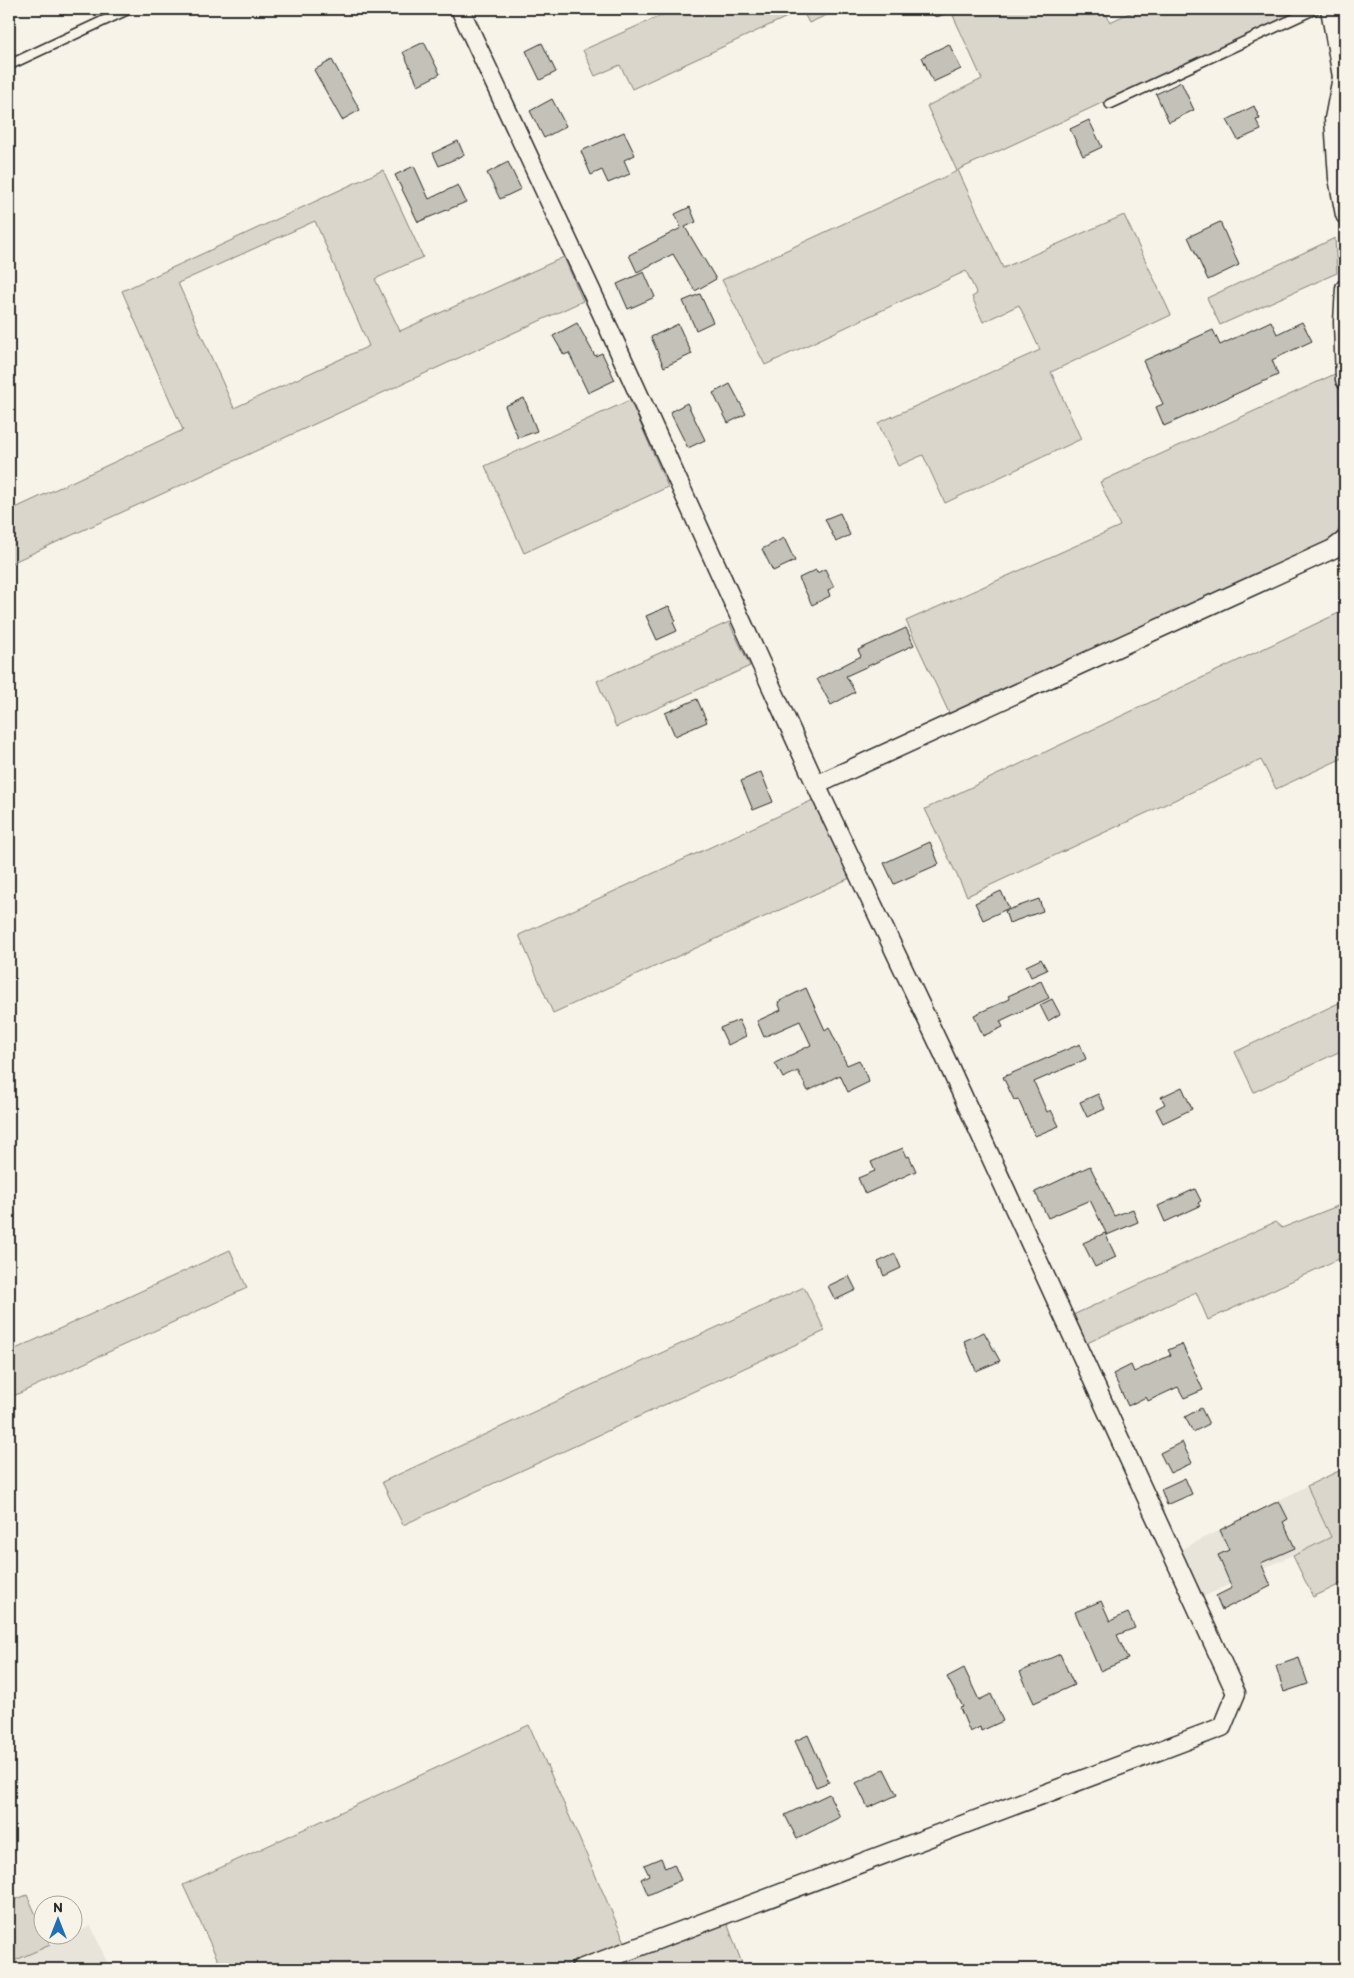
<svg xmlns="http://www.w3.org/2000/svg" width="1354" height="1978" viewBox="0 0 1354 1978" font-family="Itim,sans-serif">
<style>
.built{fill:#e8e4da}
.green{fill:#dad6cc;stroke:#82807c;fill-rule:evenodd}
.building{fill:#c4c1b9;stroke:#2b2b2b}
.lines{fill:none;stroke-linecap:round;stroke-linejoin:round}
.service-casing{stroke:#2b2b2b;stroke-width:12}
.minor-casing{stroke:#2b2b2b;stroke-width:21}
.service{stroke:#f7f3e8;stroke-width:9}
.minor{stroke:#f7f3e8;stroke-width:18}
</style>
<rect width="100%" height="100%" fill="#f7f3e8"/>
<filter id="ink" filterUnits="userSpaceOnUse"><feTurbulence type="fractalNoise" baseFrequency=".02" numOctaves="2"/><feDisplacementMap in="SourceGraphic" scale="10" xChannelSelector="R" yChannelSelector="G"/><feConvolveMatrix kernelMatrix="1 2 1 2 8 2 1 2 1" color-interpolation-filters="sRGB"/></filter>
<g filter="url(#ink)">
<g class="built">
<path d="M1307 1486 1331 1537 1203 1597 1180 1550Z"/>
<path d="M91 1926 110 1969H9V1963Z"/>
</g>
<g class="green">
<path d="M676 9H840L809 23 802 10 632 89 620 65 595 76 583 50Z"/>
<path d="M956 9H1104L1110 22 1138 9H1303L958 170 1003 268 1124 215 1171 315 1051 372 1081 439 945 503 923 455 898 466 878 423 1040 350 1019 305 983 322 972 297 977 294 966 271 765 365 722 280 957 171 927 106 982 79 951 11Z"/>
<path d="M383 170 423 257 375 279 400 331 564 257 583 301 9 564V511L183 430 122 291ZM315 221 369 346 234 408 178 283Z"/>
<path d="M1335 238 1337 273 1220 325 1207 298Z"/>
<path d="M1337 373 1345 480V520L1331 542 950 715 906 621 1120 526 1100 482Z"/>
<path d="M630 400 668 487 524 553 485 466Z"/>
<path d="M1345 610V757L1276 789 1261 760 967 896 925 809Z"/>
<path d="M729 622 750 666 616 727 597 681Z"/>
<path d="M813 800 850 878 553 1013 519 935Z"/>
<path d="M1345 1000V1049L1254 1092 1235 1052Z"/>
<path d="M1345 1203V1256L1208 1320 1196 1292 1085 1344 1073 1315 1275 1222 1282 1228Z"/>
<path d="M230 1250 247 1288 9 1398V1352Z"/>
<path d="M804 1287 825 1331 403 1525 382 1482Z"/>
<path d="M1345 1468V1582L1313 1597 1293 1556 1331 1537 1307 1486Z"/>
<path d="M529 1725 625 1942 555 1969H222L183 1885Z"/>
<path d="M27 1895 42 1928V1936H46L50 1945 9 1963V1902Z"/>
<path d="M727 1923 744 1969H631L628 1961Z"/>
</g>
<g class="building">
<path d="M424 42 440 74 418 85 403 52Z"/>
<path d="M542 43 556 72 540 80 526 51Z"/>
<path d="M949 44 961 69 933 82 922 57Z"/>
<path d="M332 60 360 110 342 120 314 70Z"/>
<path d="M1181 82 1194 110 1169 122 1156 94Z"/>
<path d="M552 99 566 126 544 138 530 111Z"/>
<path d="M1254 106 1260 119 1256 120 1261 130 1238 140 1227 120Z"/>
<path d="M1089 120 1102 147 1083 156 1070 129Z"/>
<path d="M624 132 635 155 624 160 630 174 608 183 602 170 591 175 581 151Z"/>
<path d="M458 141 464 155 439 166 433 153Z"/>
<path d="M508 162 521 189 500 199 487 173Z"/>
<path d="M414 166 429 199 458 185 466 202 418 222 395 175Z"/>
<path d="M690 207 696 222 685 227 716 279 695 291 673 254 637 272 629 255 681 228 675 214Z"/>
<path d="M1220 222 1239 265 1208 280 1188 237Z"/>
<path d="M644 272 655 297 628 309 617 284Z"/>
<path d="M700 294 713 322 696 330 683 301Z"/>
<path d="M1271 321 1277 334 1302 322 1312 341 1272 360 1278 375 1164 426 1156 407 1163 404 1143 361 1213 330 1220 345Z"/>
<path d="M577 323 595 356 602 353 615 380 588 393 569 353 564 355 553 336Z"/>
<path d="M678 324 692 354 664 367 651 337Z"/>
<path d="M730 384 746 414 728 423 713 393Z"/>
<path d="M524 398 537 431 518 438 505 406Z"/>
<path d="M687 403 705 440 688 448 670 412Z"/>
<path d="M840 513 850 535 836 542 825 519Z"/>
<path d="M784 538 795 561 773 571 762 549Z"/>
<path d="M825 569 834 587 828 590 830 596 812 605 799 578 816 570 817 573Z"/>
<path d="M669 606 676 621 673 622 677 631 657 640 646 616Z"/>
<path d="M906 628 914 645 846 676 855 692 831 705 817 679 861 656 858 650Z"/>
<path d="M697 699 707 722 675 736 665 713Z"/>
<path d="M761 772 773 802 753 810 741 781Z"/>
<path d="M930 842 939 864 894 884 884 863Z"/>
<path d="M1001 891 1009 908 983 920 975 903Z"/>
<path d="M1039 899 1043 911 1009 923 1005 911Z"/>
<path d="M1041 959 1047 970 1031 977 1026 966Z"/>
<path d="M1041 981 1049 998 1000 1021 1003 1027 983 1036 974 1015 1010 999 1008 996Z"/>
<path d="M806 988 825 1030 829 1027 847 1065 859 1060 869 1082 848 1092 840 1075 808 1091 798 1071 783 1078 775 1063 811 1045 800 1021 764 1037 757 1021 781 1010 778 1002Z"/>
<path d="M1052 999 1060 1014 1048 1021 1040 1005Z"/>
<path d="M739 1020 746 1036 728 1045 720 1028Z"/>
<path d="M1080 1044 1086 1059 1034 1082 1047 1112 1051 1110 1059 1126 1035 1136 1018 1099 1014 1100 1003 1077Z"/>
<path d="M1182 1087 1192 1109 1163 1123 1156 1109 1165 1104 1161 1097Z"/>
<path d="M1098 1094 1105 1109 1087 1117 1080 1102Z"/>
<path d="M903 1148 907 1157 909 1156 916 1171 865 1194 858 1178 875 1171 871 1162Z"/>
<path d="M1090 1166 1114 1216 1133 1209 1138 1222 1107 1235 1090 1200 1048 1218 1035 1192Z"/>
<path d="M1195 1189 1201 1201 1198 1203 1200 1206 1165 1222 1158 1206Z"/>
<path d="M1105 1233 1116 1257 1095 1267 1083 1243Z"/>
<path d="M895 1254 901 1268 884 1276 878 1262Z"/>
<path d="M849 1276 856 1290 835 1300 828 1286Z"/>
<path d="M984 1332 1000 1361 976 1371 964 1341Z"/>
<path d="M1182 1344 1203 1390 1184 1398 1178 1387 1148 1401 1146 1397 1128 1406 1113 1374 1131 1365 1134 1372 1171 1355 1168 1350Z"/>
<path d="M1201 1408 1209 1424 1193 1432 1185 1417Z"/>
<path d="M1182 1442 1192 1463 1170 1473 1160 1453Z"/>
<path d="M1185 1478 1192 1494 1167 1505 1161 1489Z"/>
<path d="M1279 1501 1288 1519 1283 1522 1295 1548 1261 1563 1271 1586 1222 1610 1216 1596 1232 1588 1218 1555 1229 1550 1220 1530Z"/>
<path d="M1101 1601 1110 1621 1128 1613 1135 1628 1117 1635 1128 1659 1100 1671 1075 1612Z"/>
<path d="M1060 1654 1074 1685 1034 1703 1020 1672Z"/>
<path d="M1299 1658 1308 1684 1284 1692 1276 1666Z"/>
<path d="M964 1668 979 1700 991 1694 1003 1721 981 1731 980 1727 970 1732 960 1708 963 1707 947 1677Z"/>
<path d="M808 1735 829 1782 816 1787 795 1741Z"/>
<path d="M884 1769 897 1795 868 1808 856 1783Z"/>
<path d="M829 1794 840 1817 797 1839 785 1815Z"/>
<path d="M661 1858 665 1868 674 1864 681 1880 648 1895 641 1879 649 1875 644 1865Z"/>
</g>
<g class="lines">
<defs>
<g id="service">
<path d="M937 11 942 9"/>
<path d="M9 65 129 9"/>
<path d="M1110 104 1315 9"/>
</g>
<g id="minor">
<path d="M460 9 609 329 816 785 944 1055 1236 1693 1222 1727 580 1969"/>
<path d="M1330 9 1342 77"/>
<path d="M1345 72 1342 77 1334 119 1338 178 1345 215"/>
<path d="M1345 288 1343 322 1345 380"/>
<path d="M816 785 1333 549 1345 540"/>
</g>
</defs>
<use href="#service" class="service-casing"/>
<use href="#minor" class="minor-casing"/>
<use href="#service" class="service"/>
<use href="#minor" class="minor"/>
</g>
</g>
<rect width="1354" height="1978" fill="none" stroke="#f7f3e8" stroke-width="30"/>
<rect x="15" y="15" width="1324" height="1948" fill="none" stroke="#2b2b2b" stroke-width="2" filter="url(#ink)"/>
<g transform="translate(58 1920)"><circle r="24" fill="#f7f3e8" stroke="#a5a39c"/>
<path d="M0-4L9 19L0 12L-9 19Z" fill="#1f6fb2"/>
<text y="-8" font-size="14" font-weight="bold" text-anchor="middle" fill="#2b2b2b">N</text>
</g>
</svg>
